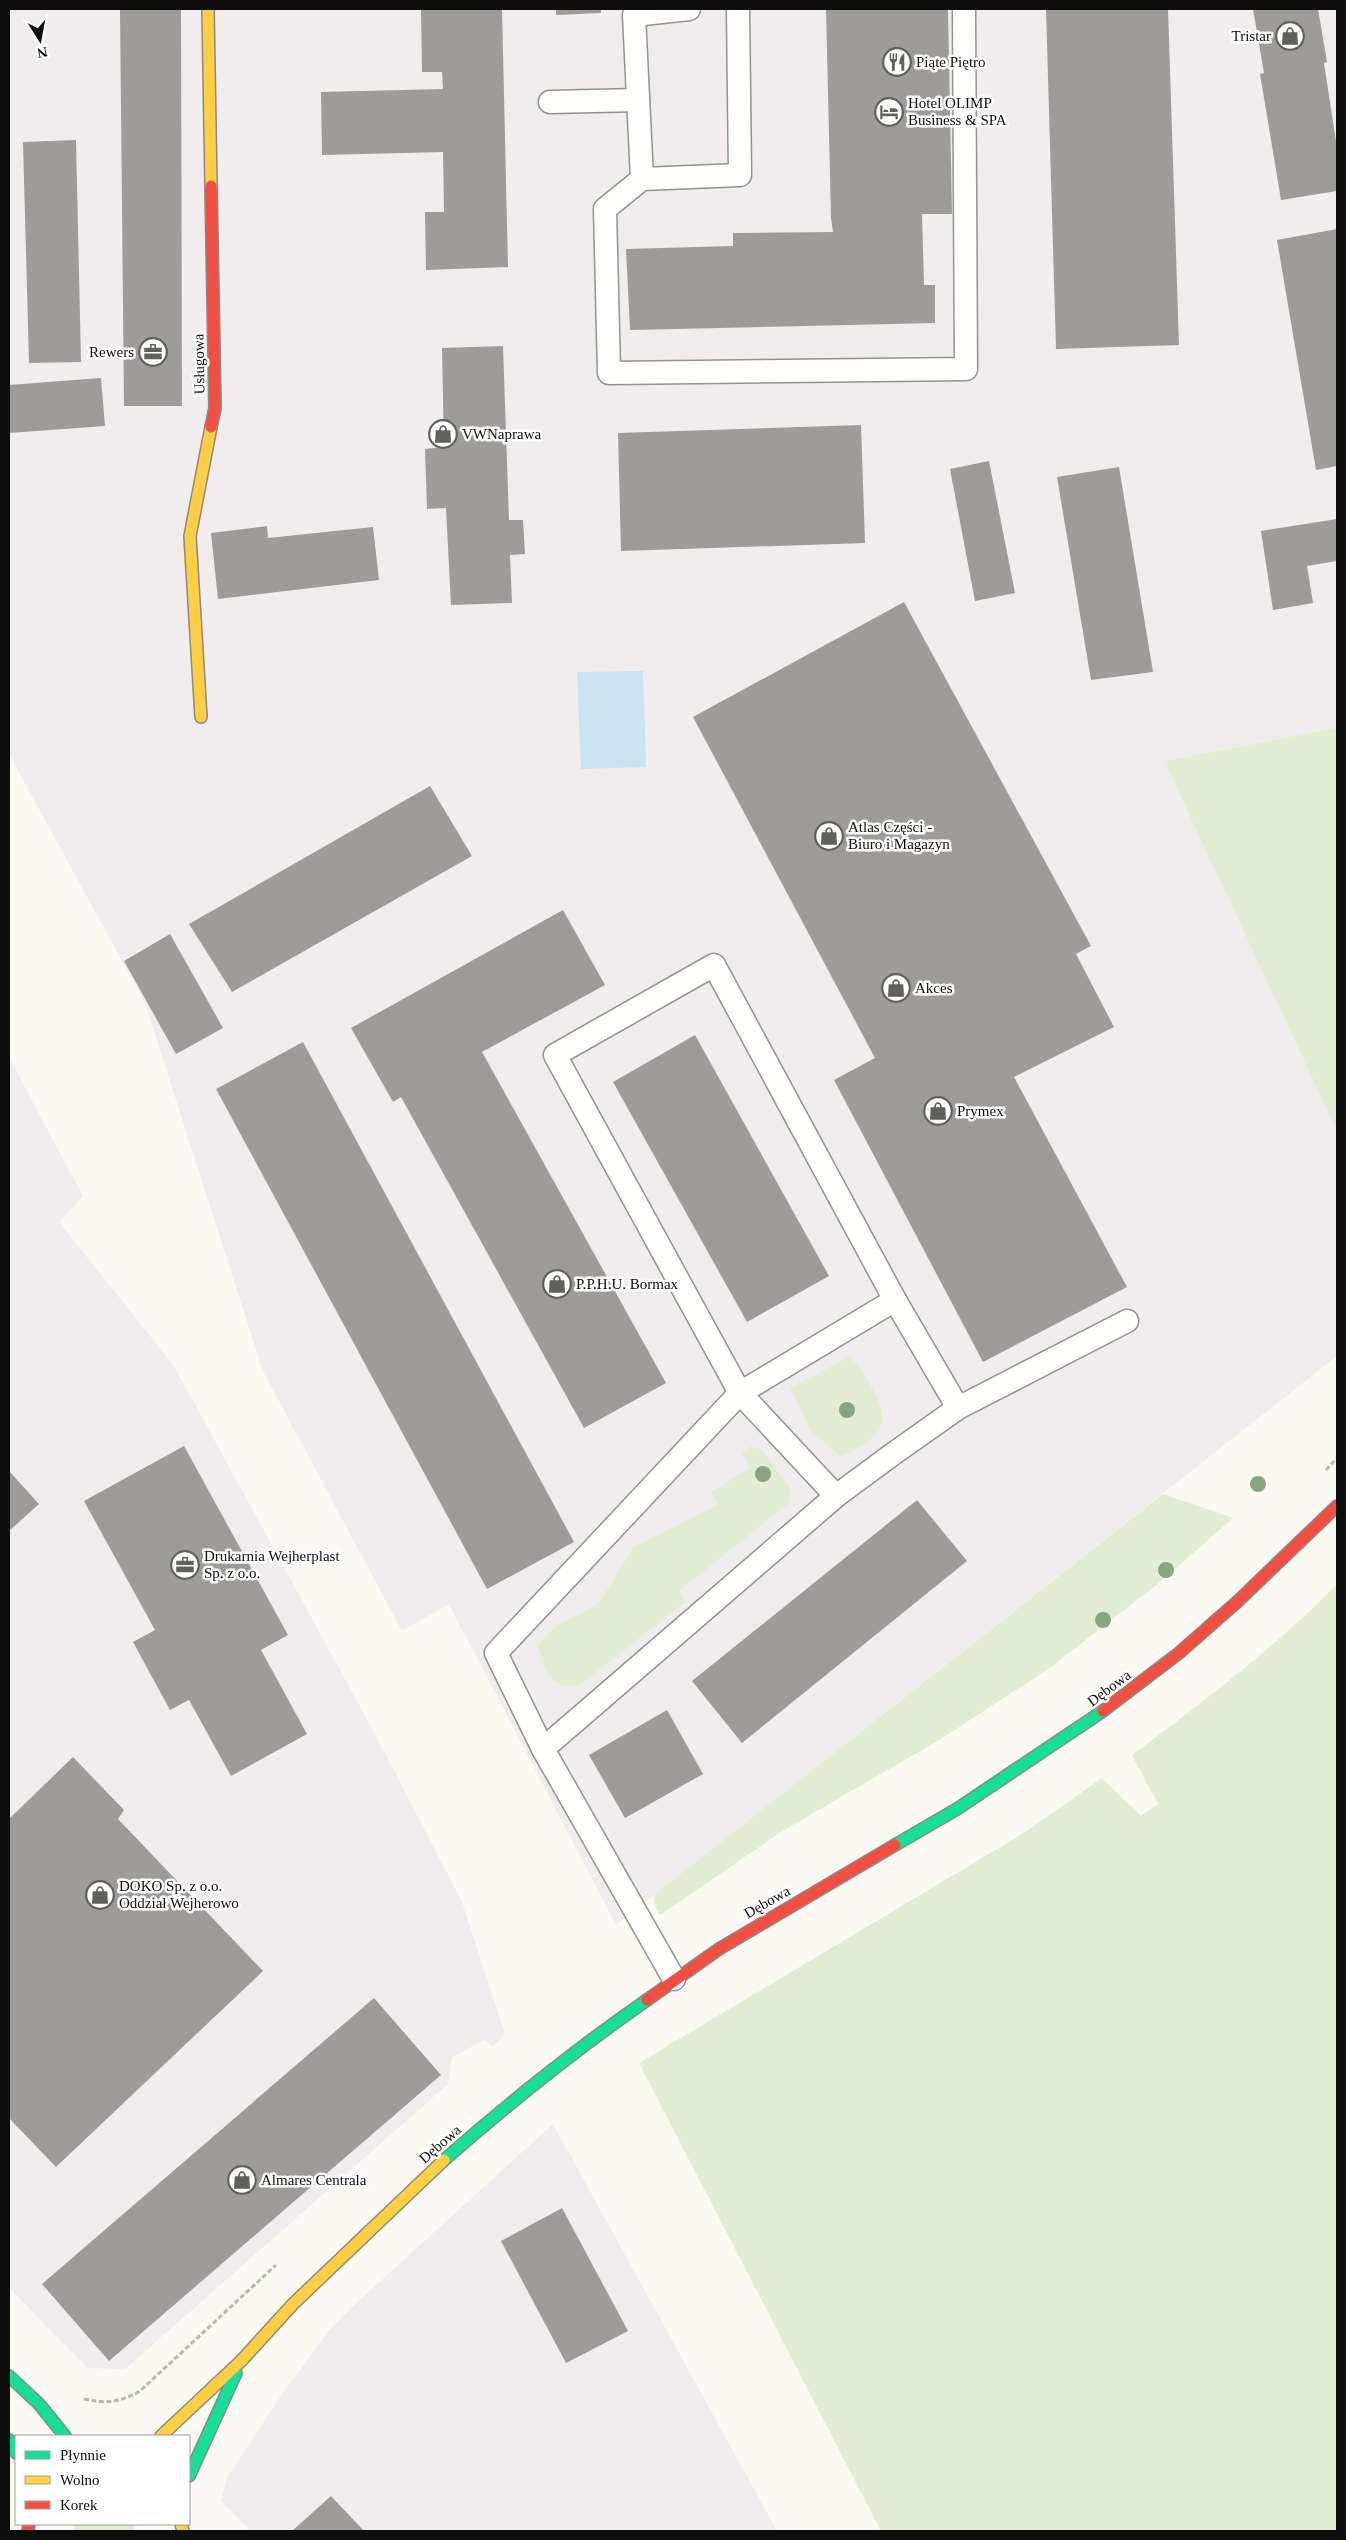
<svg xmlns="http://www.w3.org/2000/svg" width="1346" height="2540" viewBox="0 0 1346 2540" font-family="'Times New Roman',serif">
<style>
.industrial{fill:#f1ecee}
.green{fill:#e2eed3}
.water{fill:#cbe3f1}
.building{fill:#9d9c98}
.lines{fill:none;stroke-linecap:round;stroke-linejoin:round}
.lane-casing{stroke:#949390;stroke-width:25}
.fast-casing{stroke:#8a8a87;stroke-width:14}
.slow-casing{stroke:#8a8a87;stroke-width:14}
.jam-casing{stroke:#8a8a87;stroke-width:14}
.path{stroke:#b8b8b6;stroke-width:3;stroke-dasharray:5 2.5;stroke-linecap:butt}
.lane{stroke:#fefefd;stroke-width:22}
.fast{stroke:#16e098;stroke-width:11}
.slow{stroke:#ffcf43;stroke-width:11}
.jam{stroke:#f24e42;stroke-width:11}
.tree{fill:#89a480}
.labels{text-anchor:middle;stroke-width:5;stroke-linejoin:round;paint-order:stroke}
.poi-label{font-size:15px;fill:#0d0d0d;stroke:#fff;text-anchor:start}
.street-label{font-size:15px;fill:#0d0d0d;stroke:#fff}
</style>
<rect width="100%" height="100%" fill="#faf9f2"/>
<g class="industrial">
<path d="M9 9H1337V728L1164 761 1337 1131V1356L616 1925 449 1604 402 1631 263 1371 145 1003 9 754Z"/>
<path d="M9 1058 83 1196 59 1222 174 1366 376 1736 462 1902 505 2034 493 2047 484 2040 452 2057 448 2084 125 2369 88 2368 9 2288Z"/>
<path d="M553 2124 777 2531H251L221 2501 227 2478 278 2400 328 2332 351 2308Z"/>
</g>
<g class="green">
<path d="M1337 728V1131L1164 761Z"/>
<path d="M849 1357C860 1365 865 1376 872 1388 895 1429 877 1438 841 1457L811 1431 790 1388Z"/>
<path d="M751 1446 762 1450 790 1488V1502L679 1591 685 1602 579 1686C547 1687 545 1672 538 1645L555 1627 599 1603 633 1548 718 1505 711 1492 750 1468 742 1453Z"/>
<path d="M1163 1494 1233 1518 1160 1582 1051 1667 941 1739 784 1830 660 1915 654 1904 655 1894Z"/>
<path d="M1337 1584V2531H881L639 2063 1027 1831 1102 1778 1141 1816 1158 1804 1132 1755C1203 1702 1276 1647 1337 1584Z"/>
<path d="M76 2524H132L136 2531H72Z"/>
</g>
<path class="water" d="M643 671 646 767 581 769 577 672Z"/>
<g class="building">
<path d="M120 9H181L182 406H124Z"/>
<path d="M421 9H502L508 267 426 270 425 212H444L443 152 322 155 321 92 443 89 442 72H422Z"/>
<path d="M556 9H601V13L556 15Z"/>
<path d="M826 9H948L952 214H922L924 285H935V323L630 330 626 249 733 246V233L833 232 831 218Z"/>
<path d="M1046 9H1168L1179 345 1056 349Z"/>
<path d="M1253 9H1318L1327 62 1324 63 1337 148V191L1281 200 1260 74 1264 73Z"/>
<path d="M76 140 81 362 29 363 23 142Z"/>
<path d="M1337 229V466L1316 470 1277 240Z"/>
<path d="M503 346 509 520H523L525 554 510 555 512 603 451 605 446 508 427 509 425 449 444 447 442 348Z"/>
<path d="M101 378 105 426 9 433V385Z"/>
<path d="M861 425 865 543 621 551 618 433Z"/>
<path d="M989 461 1015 593 975 601 950 469Z"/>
<path d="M1119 467 1153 672 1091 680 1057 477Z"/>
<path d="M1337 519V561L1307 566 1313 603 1273 610 1261 531Z"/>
<path d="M267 526 268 538 373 527 379 580 218 599 211 533Z"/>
<path d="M904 602 1091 946 1076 954 1114 1027 1014 1077 1127 1287 983 1362 834 1080 875 1058 693 717Z"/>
<path d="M430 786 472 856 232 992 189 924Z"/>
<path d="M563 910 605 985 482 1052 666 1383 584 1428 401 1097 393 1102 351 1028Z"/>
<path d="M170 934 223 1028 176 1054 124 961Z"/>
<path d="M695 1035 829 1276 747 1322 613 1082Z"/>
<path d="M303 1042 574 1542 487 1589 216 1089Z"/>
<path d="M184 1446 288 1635 261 1650 307 1734 231 1776 189 1700 170 1710 133 1642 155 1630 84 1501Z"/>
<path d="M9 1471 39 1504 9 1531Z"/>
<path d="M917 1500 967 1561 742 1743 692 1681Z"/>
<path d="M667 1710 703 1774 625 1818 589 1755Z"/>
<path d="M73 1757 124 1810 118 1819 263 1971 56 2167 9 2118V1819Z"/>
<path d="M374 1998 441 2075 109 2361 42 2284Z"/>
<path d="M562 2208 628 2331 566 2363 501 2241Z"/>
<path d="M331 2496 364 2531H292Z"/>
</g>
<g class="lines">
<defs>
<g id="lane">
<path d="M738 9 740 175 642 179 605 209 609 373 966 369 964 9"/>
<path d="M550 102 638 100"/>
<path d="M642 179 634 15 689 9"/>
<path d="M836 1496 740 1393 555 1055 714 965 895 1300 958 1408"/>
<path d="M543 1749 496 1653 740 1393 895 1300"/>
<path d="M674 1979 543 1749 836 1496 893 1454 958 1408 1127 1321"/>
</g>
<g id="fast">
<path d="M895 1845 957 1809 1103 1711"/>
<path d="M444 2160C509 2103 575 2050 647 2000"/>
<path d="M9 2376 39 2404 65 2436"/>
<path d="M9 2440 16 2453"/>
<path d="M189 2476 236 2373"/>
</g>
<g id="slow">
<path d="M208 9 211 186"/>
<path d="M201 717 190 536 211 427"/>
<path d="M161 2436 241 2361 293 2304 444 2160"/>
<path d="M181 2524 183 2531"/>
</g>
<g id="jam">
<path d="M211 186 215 408 211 427"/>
<path d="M1103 1711 1179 1653 1237 1602 1337 1506"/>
<path d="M647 2000 719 1949 895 1845"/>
<path d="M28 2531 29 2524"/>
</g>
</defs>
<use href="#lane" class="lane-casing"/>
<use href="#fast" class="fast-casing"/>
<use href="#slow" class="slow-casing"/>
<use href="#jam" class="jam-casing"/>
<g class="path">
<path d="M1326 1470 1337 1458"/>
<path d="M84 2399C105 2404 122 2402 140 2391L276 2265"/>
</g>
<use href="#lane" class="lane"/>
<use href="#fast" class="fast"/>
<use href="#slow" class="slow"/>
<use href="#jam" class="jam"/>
</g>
<g class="tree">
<circle cx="847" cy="1410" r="8"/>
<circle cx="763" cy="1474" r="8"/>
<circle cx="1258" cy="1484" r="8"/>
<circle cx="1166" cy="1570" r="8"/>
<circle cx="1103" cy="1620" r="8"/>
</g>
<defs>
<symbol id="shop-ring" viewBox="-11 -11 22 22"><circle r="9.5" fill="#fff" stroke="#60605d" stroke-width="1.5"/><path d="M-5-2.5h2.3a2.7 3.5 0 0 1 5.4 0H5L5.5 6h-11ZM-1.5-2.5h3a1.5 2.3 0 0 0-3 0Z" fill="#60605d"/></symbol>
<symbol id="restaurant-ring" viewBox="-11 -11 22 22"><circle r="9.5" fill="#fff" stroke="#60605d" stroke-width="1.5"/><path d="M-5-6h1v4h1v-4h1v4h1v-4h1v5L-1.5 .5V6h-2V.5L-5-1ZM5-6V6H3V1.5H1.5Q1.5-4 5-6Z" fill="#60605d"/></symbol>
<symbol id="hotel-ring" viewBox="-11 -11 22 22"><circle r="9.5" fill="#fff" stroke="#60605d" stroke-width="1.5"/><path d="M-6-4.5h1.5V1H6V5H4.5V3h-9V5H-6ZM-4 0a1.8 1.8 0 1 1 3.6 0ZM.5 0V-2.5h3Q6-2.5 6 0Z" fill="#60605d"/></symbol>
<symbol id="office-ring" viewBox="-11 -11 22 22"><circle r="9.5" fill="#fff" stroke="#60605d" stroke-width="1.5"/><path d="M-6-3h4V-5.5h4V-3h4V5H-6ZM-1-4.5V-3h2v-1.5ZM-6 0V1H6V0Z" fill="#60605d"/></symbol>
</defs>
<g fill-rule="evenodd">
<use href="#shop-ring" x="1274" y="20" width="32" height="32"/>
<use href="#restaurant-ring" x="881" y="46" width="32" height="32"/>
<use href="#hotel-ring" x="873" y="96" width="32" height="32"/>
<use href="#office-ring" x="137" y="336" width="32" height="32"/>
<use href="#shop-ring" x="427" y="418" width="32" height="32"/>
<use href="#shop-ring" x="813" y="820" width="32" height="32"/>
<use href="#shop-ring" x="880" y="972" width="32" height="32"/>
<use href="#shop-ring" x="922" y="1095" width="32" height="32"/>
<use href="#shop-ring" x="541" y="1268" width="32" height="32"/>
<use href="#office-ring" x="169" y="1549" width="32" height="32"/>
<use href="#shop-ring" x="84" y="1879" width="32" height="32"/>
<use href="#shop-ring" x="226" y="2164" width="32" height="32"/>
</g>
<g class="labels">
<g class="poi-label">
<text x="1271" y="41" text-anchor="end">Tristar</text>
<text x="916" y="67">Piąte Piętro</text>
<text x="908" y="108">Hotel OLIMP<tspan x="908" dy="17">Business &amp; SPA</tspan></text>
<text x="134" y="357" text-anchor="end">Rewers</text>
<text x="462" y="439">VWNaprawa</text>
<text x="848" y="832">Atlas Części -<tspan x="848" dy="17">Biuro i Magazyn</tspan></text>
<text x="915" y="993">Akces</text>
<text x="957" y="1116">Prymex</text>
<text x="576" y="1289">P.P.H.U. Bormax</text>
<text x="204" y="1561">Drukarnia Wejherplast<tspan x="204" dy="17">Sp. z o.o.</tspan></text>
<text x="119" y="1891">DOKO Sp. z o.o.<tspan x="119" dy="17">Oddział Wejherowo</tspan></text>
<text x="261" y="2185">Almares Centrala</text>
</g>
<g class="street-label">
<text transform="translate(199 364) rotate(-91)" y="5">Usługowa</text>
<text transform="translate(1109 1688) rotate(-37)" y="5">Dębowa</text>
<text transform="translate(767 1902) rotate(-30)" y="5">Dębowa</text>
<text transform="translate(440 2144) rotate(-41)" y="5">Dębowa</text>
</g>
</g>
<rect width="1346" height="2540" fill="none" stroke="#0d0d0d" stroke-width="20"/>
<rect x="15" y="2435" width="175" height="90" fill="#ffffff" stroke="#9e9e9e"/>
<rect x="25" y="2451" width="25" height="8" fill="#16e098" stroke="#9e9e9e"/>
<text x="60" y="2460" font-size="15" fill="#0d0d0d">Płynnie</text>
<rect x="25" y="2476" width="25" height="8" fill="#ffcf43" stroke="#9e9e9e"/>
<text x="60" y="2485" font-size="15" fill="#0d0d0d">Wolno</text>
<rect x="25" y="2501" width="25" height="8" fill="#f24e42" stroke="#9e9e9e"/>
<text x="60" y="2510" font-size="15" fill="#0d0d0d">Korek</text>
<g transform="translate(40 40) rotate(169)" stroke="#ffffff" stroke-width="4" paint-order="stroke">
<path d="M0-4L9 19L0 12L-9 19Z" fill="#0d0d0d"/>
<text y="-8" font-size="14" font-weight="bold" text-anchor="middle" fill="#0d0d0d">N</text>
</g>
</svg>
